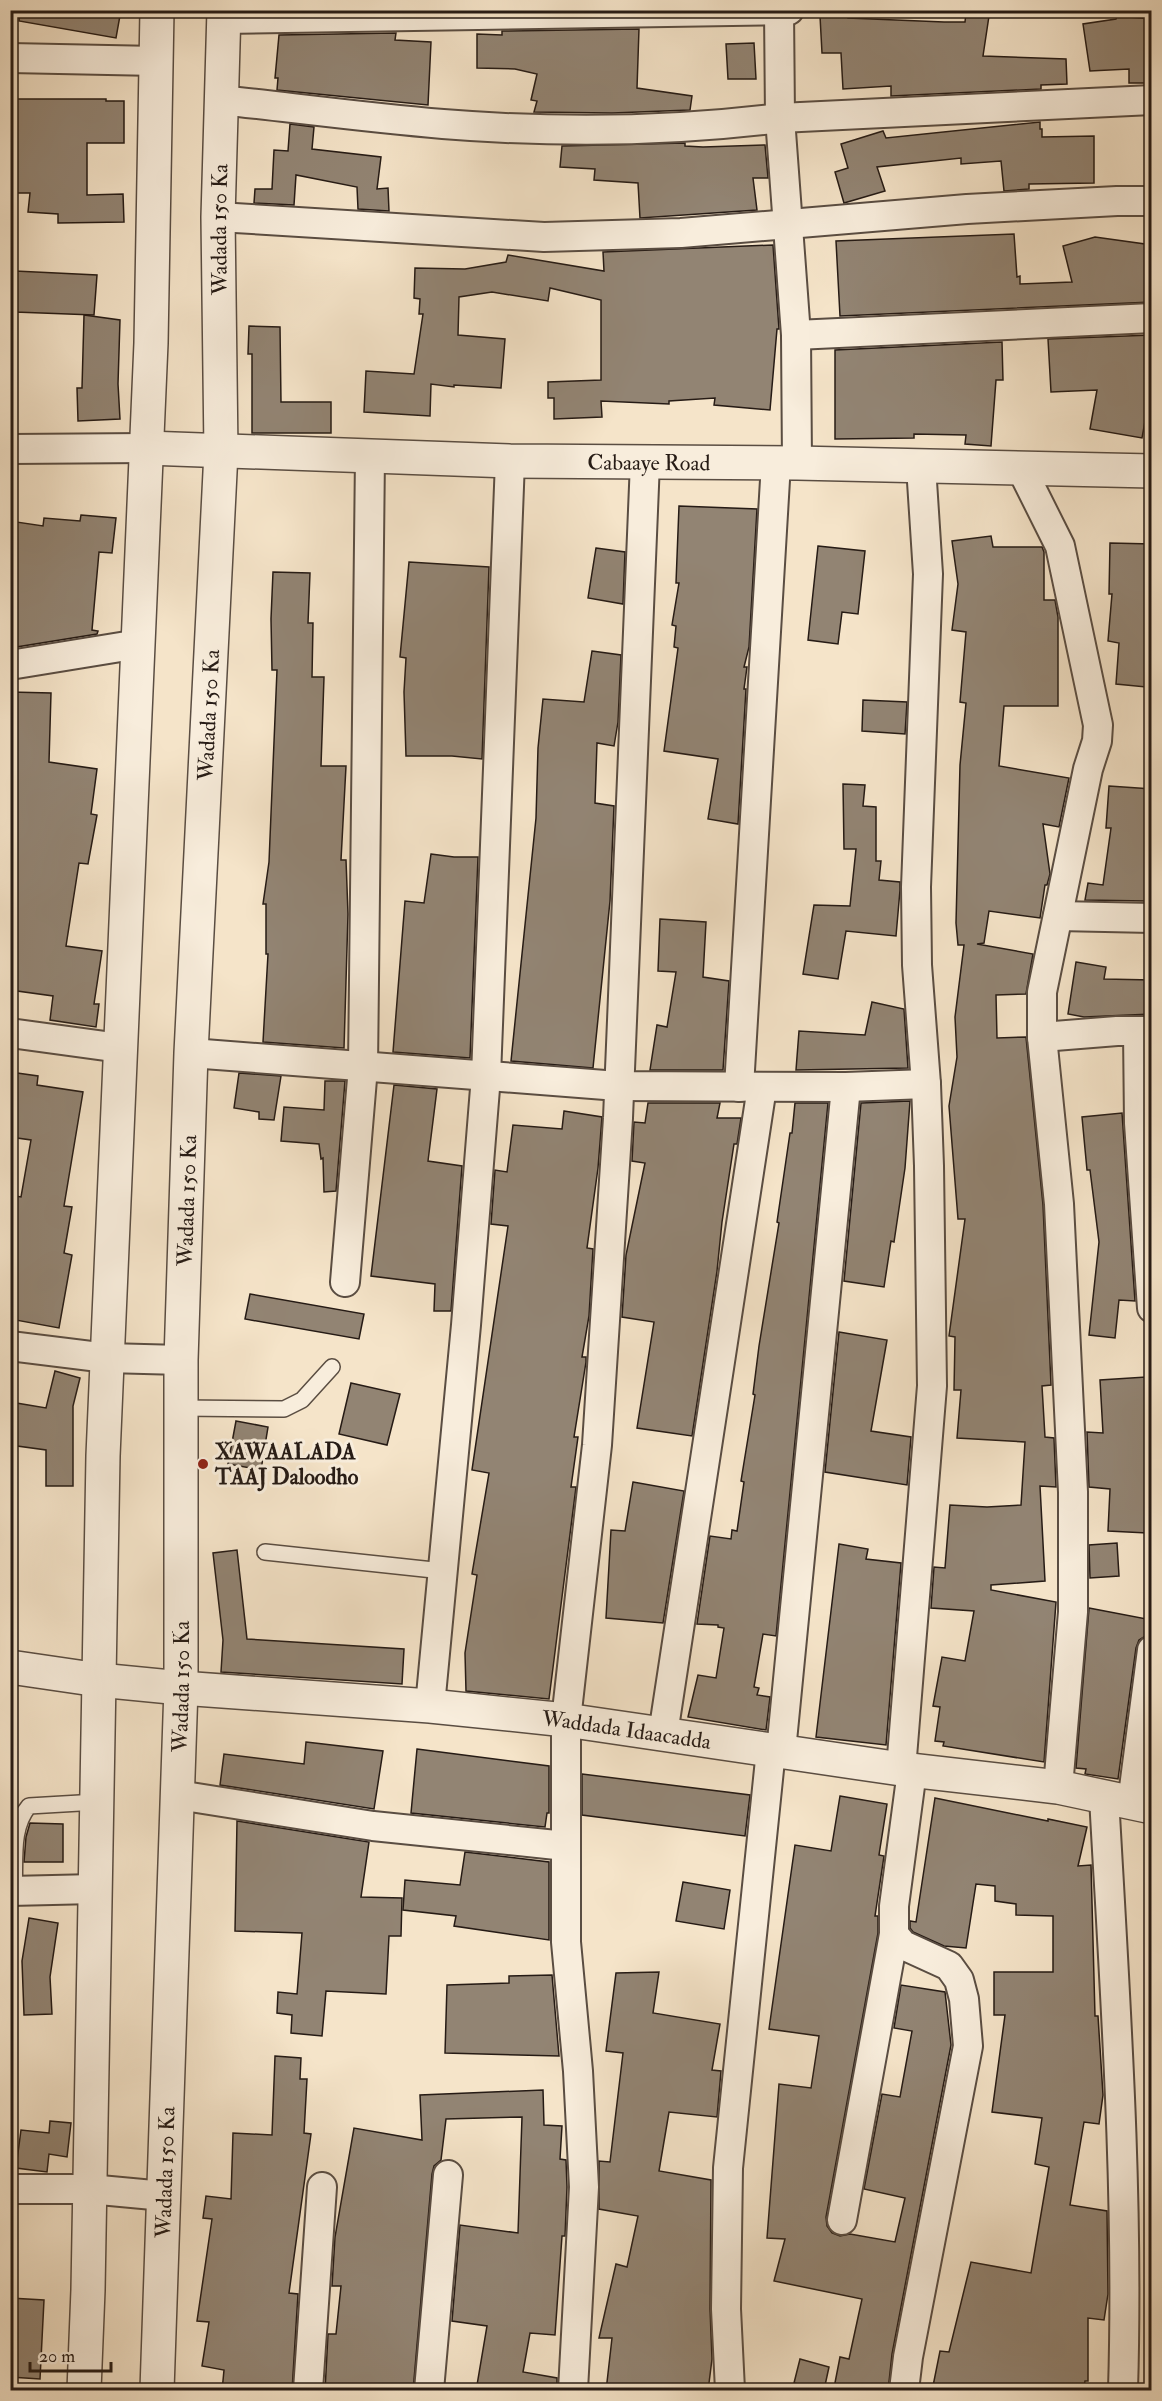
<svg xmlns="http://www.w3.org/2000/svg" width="1162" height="2401" viewBox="0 0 1162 2401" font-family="'IM FELL Double Pica',serif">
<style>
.building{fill:#928473;stroke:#261b15;stroke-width:1.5}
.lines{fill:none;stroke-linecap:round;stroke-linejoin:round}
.service-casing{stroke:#5a4d42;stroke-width:18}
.minor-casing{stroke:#5a4d42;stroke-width:32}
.tertiary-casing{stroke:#5a4d42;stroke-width:36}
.service{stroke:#f8eddc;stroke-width:15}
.minor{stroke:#f8eddc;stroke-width:28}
.tertiary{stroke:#f8eddc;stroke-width:33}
.poi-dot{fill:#8f2418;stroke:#f8eddc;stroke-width:2}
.labels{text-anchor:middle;stroke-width:6;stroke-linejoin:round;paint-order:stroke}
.street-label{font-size:22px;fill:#261b15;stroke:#f8eddc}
.poi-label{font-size:22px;font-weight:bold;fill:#261b15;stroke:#f8eddc;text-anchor:start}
</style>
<rect width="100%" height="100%" fill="#f5e4c9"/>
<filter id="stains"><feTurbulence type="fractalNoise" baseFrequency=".00333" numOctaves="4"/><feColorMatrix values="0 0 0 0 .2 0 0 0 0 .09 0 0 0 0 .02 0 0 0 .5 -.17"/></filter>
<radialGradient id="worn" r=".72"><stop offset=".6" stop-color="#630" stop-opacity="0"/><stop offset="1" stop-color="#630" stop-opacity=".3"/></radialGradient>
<g class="building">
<path d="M20 10H121L116 38 19 21Z"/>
<path d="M966 13 989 16 983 56 1066 59 1067 84 1041 85V89L891 96V86L843 89 841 53H822L820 16 848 15V18L944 22H965Z"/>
<path d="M1117 16 1152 19V83H1129V69L1090 71 1083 24 1116 19Z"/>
<path d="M639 29 637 88 692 96 690 110 612 113 534 112 537 101 531 100 537 74 515 69 477 68V34L502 35V31Z"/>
<path d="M396 33 395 40 431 42 428 105 277 90 278 78H275L279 35Z"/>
<path d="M754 43 756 79H728L726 44Z"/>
<path d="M10 99H106V101H124V143H87V195L123 194 124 222 58 223V214L28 212 30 193H10Z"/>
<path d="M1040 122V129H1042V137L1094 136V183L1029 184V189L1004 191 1001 161 961 164V158L877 167 885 191 844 203 835 172 848 168 841 144 883 131 886 138Z"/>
<path d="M290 124 314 127 312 149 381 157 377 189 388 188 389 211 358 209 357 187 296 175 294 205 254 203 255 189H272L274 150 288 151Z"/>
<path d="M685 143V146L703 147 765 145 768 178H753L757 210 640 218 638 183 594 180 595 169 560 167 562 146Z"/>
<path d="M1014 234 1017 277 1020 276V284L1072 282 1063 246 1095 237 1152 245V302L840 316 836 241Z"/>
<path d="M773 245 779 329H777L770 410 714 405 715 398 669 401V404L601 401 602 417 554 419V398H548V382L601 380V300L550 288 548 301 492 292 459 297 458 335 505 339 501 388 454 385V387L431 384 430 416 364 412 366 371 414 374 423 314H419L420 299 414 298 415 268 465 269 506 262 508 255 604 271 603 252Z"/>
<path d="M15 271 97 275 94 315 15 312Z"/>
<path d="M84 315 120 320 118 384 120 419 78 421 77 388H82Z"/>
<path d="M249 326 280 327 281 402H331V433H252V354H248Z"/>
<path d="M1152 335V383L1142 438 1090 429 1097 390 1051 392 1048 339Z"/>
<path d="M1002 342 1003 380H996L991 446 965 444 966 435 914 434V438L835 439V350Z"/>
<path d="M679 506 757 509 749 647 744 667H747L744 689H746L738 824 708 819 718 759 664 751 678 648 674 647 676 626 672 625 679 583H676Z"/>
<path d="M81 515 116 518 112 553 99 552 92 630 98 631 97 634 10 648V521L43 526 44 518 80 521Z"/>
<path d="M991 536 993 547H1042L1044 552V600H1055L1058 617V706H1004L999 766 1069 778 1059 827 1043 824 1050 874 1047 885H1045L1040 918 989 911 984 943 977 944 1033 954 1026 994 996 995 997 1038 1026 1037 1043 1205 1051 1385 1042 1386 1045 1437 1054 1438 1056 1487 1040 1486 1045 1581 991 1585V1590L1056 1602 1044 1762 943 1746 944 1742 935 1741 940 1707 933 1706 942 1657 965 1661 974 1611 931 1608 934 1567 945 1568 950 1505 987 1507 1021 1505 1025 1442 957 1438 961 1390H954L955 1337 949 1336 965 1219H958L949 1106 957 1057 955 1017 964 945H958L956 923 960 765 966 703 960 702 966 632 952 630 958 584 952 541Z"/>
<path d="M1110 543 1152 544V627L1146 687 1116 684 1119 643 1108 641 1112 594H1109Z"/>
<path d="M818 546 865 551 858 614 842 612 838 644 808 640Z"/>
<path d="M596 548 625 552 623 604 588 598Z"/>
<path d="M409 562 489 567 482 759 452 756H406L404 692 406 658 400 657Z"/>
<path d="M273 572 310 573 308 623H313L312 677H324L321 766H346L341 860H346L348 914 344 1048 263 1042 268 954H266V904H263L269 862 277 670H272L271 619Z"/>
<path d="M592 651 621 655 618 722 614 746 597 743 595 803 614 806 610 901 593 1068 511 1061 536 818 538 748 543 699 584 702Z"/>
<path d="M10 692 51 693 49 762 97 769 91 814 97 815 88 864 79 863 66 946 102 951 94 1004H99L96 1027 50 1020 53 996 10 990Z"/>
<path d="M863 700 907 702 905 734 862 731Z"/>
<path d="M843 784 865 785 863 806 876 807V861H881L879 880 900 882V890L896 936 846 931 838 979 803 974 814 905 850 906 856 849H844Z"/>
<path d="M1109 786 1152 789V884H1149L1147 901 1085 900 1088 883 1103 885 1111 828H1106Z"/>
<path d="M431 854 454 857H478L470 1058 393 1052 405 901 424 903Z"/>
<path d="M660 919 706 922 703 977 729 981 723 1070H650L657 1025 667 1027 676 972 658 971Z"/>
<path d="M1076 962 1106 967 1104 979 1152 980V1014L1084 1017 1068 1014Z"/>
<path d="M872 1002 904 1009 908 1068 796 1070 799 1031 865 1035Z"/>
<path d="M10 1072 38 1076 37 1085 83 1092 64 1206 72 1207 64 1253 72 1255 59 1328 10 1319V1195L21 1197 31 1140 10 1137Z"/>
<path d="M239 1073 281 1076 274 1120 259 1119V1112L234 1108Z"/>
<path d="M325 1081H345L336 1191 324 1192 323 1158 321 1159 319 1144 281 1141 284 1107 324 1110Z"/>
<path d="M394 1085 437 1089 428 1161 462 1166 451 1311H434L435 1284 371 1276Z"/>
<path d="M910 1101 905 1168 894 1242 891 1241 884 1287 844 1281 861 1103Z"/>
<path d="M648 1103H720L717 1118H741L737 1144H734L722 1222 717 1271 692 1436 637 1428 654 1322 622 1317 626 1255 645 1163 632 1161 634 1122 645 1123Z"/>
<path d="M795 1103H828L776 1636 763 1634 754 1687 759 1688 757 1695 770 1697 766 1730 688 1717 698 1675 716 1678 724 1628 718 1627V1625L697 1624 710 1536 731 1539 732 1530 737 1531 744 1482 741 1481 755 1395 753 1394 759 1346 779 1223 777 1222 783 1181 790 1133H792Z"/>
<path d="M564 1111 602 1117 598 1168 587 1248 593 1249 589 1316 582 1357H586V1362L574 1437H578L571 1487H576L549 1699 466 1691 465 1653 477 1575 472 1574 489 1473 472 1470 508 1226 491 1224 495 1170 507 1172 513 1125 562 1129Z"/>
<path d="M1122 1113 1135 1301 1119 1300 1115 1338 1089 1335 1099 1242 1090 1170H1087L1082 1117Z"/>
<path d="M250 1294 364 1314 359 1339 245 1319Z"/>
<path d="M839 1332 887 1340 871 1431 911 1437 907 1485 825 1472Z"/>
<path d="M55 1371 80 1378 73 1406V1486H46V1450L10 1445V1402L46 1408Z"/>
<path d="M1146 1377 1150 1462 1147 1533 1108 1531 1110 1489 1089 1487 1087 1432 1103 1433 1100 1380Z"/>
<path d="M351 1383 400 1394 387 1445 339 1434Z"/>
<path d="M236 1421 268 1427 261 1470 228 1464Z"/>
<path d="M633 1482 684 1491 663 1623 606 1618 611 1530 625 1531Z"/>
<path d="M1117 1543 1119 1576 1090 1578 1089 1545Z"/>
<path d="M839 1544 868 1549 866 1559 901 1563 886 1745 816 1737Z"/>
<path d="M237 1550 247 1639 404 1649 402 1684 221 1672 223 1640 213 1553Z"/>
<path d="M1089 1608 1152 1620 1149 1634 1139 1640 1136 1648 1118 1779 1085 1774 1086 1769 1076 1768Z"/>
<path d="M306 1742 383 1751 374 1809 220 1785 224 1754 304 1764Z"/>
<path d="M417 1749 549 1766V1813H547L545 1827 411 1813Z"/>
<path d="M582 1774 750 1795 745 1836 582 1815Z"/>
<path d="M840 1796 887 1804 879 1855 884 1856 875 1916H878V1933L826 2217 827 2226 832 2233 840 2236 850 2234 895 2242 905 2198 864 2189 882 2094 900 2097 912 2031 894 2028 901 1985 945 1992 951 2045 892 2354 888 2391H846L834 2388 840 2357 849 2359 862 2299 774 2281 785 2239 767 2238 779 2084 811 2088 819 2036 769 2029 795 1845 831 1851Z"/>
<path d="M935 1798 1048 1821V1819L1087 1827 1078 1866 1091 1865 1095 2016H1098L1103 2095 1099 2124 1084 2122 1070 2205 1107 2211 1108 2294 1104 2320 1088 2318V2381H1085L1083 2391H932L940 2351 949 2352 971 2262 1031 2273 1049 2167 1035 2164 1042 2118 992 2112 1005 2015H994V1972H1053V1916L1016 1915V1904L995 1901V1886L976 1884 966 1948 944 1946 913 1932 910 1928V1921L916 1922Z"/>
<path d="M237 1821 369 1842 361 1897 402 1898 401 1936H389L386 1994 326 1991 322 2036 291 2033 292 2015 277 2013 278 1992 297 1994 302 1933 235 1931Z"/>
<path d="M30 1823 63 1824V1862H24L26 1837Z"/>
<path d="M465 1852 549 1862V1940L454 1926 456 1916 403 1910 405 1880 460 1885Z"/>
<path d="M683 1882 730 1890 724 1929 676 1921Z"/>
<path d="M29 1918 58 1923 50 1977 52 2014 24 2015 22 1961Z"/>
<path d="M659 1972 653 2013 720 2024 712 2070 721 2071 717 2117 669 2112 659 2171 711 2180 710 2309 712 2359 708 2391H606L612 2338H599L616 2264 627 2267 638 2216 599 2209V2161L610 2162 623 2053 606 2051 616 1973Z"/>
<path d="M552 1975 559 2056 445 2053 447 1985 509 1983V1976Z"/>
<path d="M275 2056 301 2058 300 2079H307L304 2133 311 2134 289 2293 298 2294 292 2391H222L224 2370 202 2366 209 2322 197 2321 212 2219 203 2218 206 2196 231 2199 233 2133 272 2135Z"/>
<path d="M543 2090 544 2125 562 2126 560 2159 566 2160 567 2187 565 2236H562L555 2335 530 2333 523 2372 557 2378V2391H476L487 2326 452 2321 460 2225 518 2233 522 2117 446 2119 441 2160 434 2166 432 2174 413 2391H325L328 2334H336L341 2286H332L335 2237 354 2128 422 2140 420 2095Z"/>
<path d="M50 2121 71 2123 67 2157 49 2154 47 2172 16 2168 21 2130 49 2133Z"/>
<path d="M10 2298 44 2300 40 2379 10 2377Z"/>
<path d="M800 2359 829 2367 824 2390 794 2383Z"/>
</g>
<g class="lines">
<defs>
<g id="service">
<path d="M181 1408 284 1409 302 1400 332 1367"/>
<path d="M265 1552 443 1571"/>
<path d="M14 1891C16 1863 10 1828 29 1806L97 1802"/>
</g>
<g id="minor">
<path d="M779 10 780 118 796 335 797 463"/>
<path d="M223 19 789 10"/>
<path d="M10 58 157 61"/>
<path d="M221 100C295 108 369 118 443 124 555 133 669 132 780 118L1152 100"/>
<path d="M218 217 544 237 681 233 967 209 1117 201H1152"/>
<path d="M796 335 1152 318"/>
<path d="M10 449 147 448"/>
<path d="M1021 468 1060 546 1098 725 1097 741 1088 769 1042 992V1037L1059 1204 1073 1492V1612L1058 1787"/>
<path d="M10 665 139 644"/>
<path d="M1058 916 1152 918"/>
<path d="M1138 1031 1139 1123 1152 1308"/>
<path d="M10 1033 120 1048"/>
<path d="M1042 1037 1117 1031H1152"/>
<path d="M191 1053 618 1086 846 1087 926 1084"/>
<path d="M739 1087 776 463"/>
<path d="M345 1282 363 1067 370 456"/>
<path d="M10 1346 107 1358 181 1360"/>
<path d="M430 1706 466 1325 486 1076 510 461"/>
<path d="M663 1734 762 1087"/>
<path d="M781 1751 846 1087"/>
<path d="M901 1769 932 1386 929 1166 926 1084 917 965 916 887 928 574 921 466"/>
<path d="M178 1795 373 1826 566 1846"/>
<path d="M1104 1797C1115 1995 1129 2193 1123 2390"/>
<path d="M1132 1803 1152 1650"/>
<path d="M10 1891 95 1889"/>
<path d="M894 1934 903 1945 949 1966 959 1980 964 1999 968 2046 908 2357 904 2390"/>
<path d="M10 2189H89L164 2196"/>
<path d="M842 2220 894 1934V1906L912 1771"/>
<path d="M308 2390 322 2187"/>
<path d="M429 2390 448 2175"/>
<path d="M573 2390 584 2187 578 2071 566 1942V1720L597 1445 618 1118 645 462"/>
<path d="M730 2390 726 2309 728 2168 771 1750"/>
</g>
<g id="tertiary">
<path id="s1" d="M147 448 510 461 797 463 1152 471"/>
<path id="s2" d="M10 1667 99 1680 181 1688 430 1706 566 1720 901 1769 1058 1787 1152 1807"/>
<path d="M84 2390 88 2290 103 1456 151 343 157 10"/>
<path id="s3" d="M157 2390 181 1688V1360L191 1053 221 452 218 217 224 10"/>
</g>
</defs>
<use href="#service" class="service-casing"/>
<use href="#minor" class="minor-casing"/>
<use href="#tertiary" class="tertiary-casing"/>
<use href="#service" class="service"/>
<use href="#minor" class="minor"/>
<use href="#tertiary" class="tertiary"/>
</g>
<circle class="poi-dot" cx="203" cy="1464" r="6"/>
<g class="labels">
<g class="street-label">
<text dy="8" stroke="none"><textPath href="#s3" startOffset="2162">Wadada 150 Ka</textPath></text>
<text dy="8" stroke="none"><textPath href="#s1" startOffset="502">Cabaaye Road</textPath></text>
<text dy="8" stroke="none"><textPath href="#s3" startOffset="1676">Wadada 150 Ka</textPath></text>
<text dy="8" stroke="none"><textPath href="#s3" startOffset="1190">Wadada 150 Ka</textPath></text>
<text dy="8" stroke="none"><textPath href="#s3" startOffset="704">Wadada 150 Ka</textPath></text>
<text dy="8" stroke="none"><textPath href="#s2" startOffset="620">Waddada Idaacadda</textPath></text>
<text dy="8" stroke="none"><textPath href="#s3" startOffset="218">Wadada 150 Ka</textPath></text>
</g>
<g class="poi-label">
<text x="215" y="1459">XAWAALADA<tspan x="215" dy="25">TAAJ Daloodho</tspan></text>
</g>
</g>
<rect width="1162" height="2401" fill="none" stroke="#f5e4c9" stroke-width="36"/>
<rect x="12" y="12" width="1138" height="2377" fill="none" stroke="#261b15" stroke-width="3"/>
<rect x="18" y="18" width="1126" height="2365" fill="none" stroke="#261b15" stroke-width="1.5"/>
<path d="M30 2362v9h81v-9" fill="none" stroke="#261b15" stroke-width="3"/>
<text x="39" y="2362" font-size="18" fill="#261b15" stroke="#f8eddc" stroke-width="4.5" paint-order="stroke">20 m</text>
<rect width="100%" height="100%" filter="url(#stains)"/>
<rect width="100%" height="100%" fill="url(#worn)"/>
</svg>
